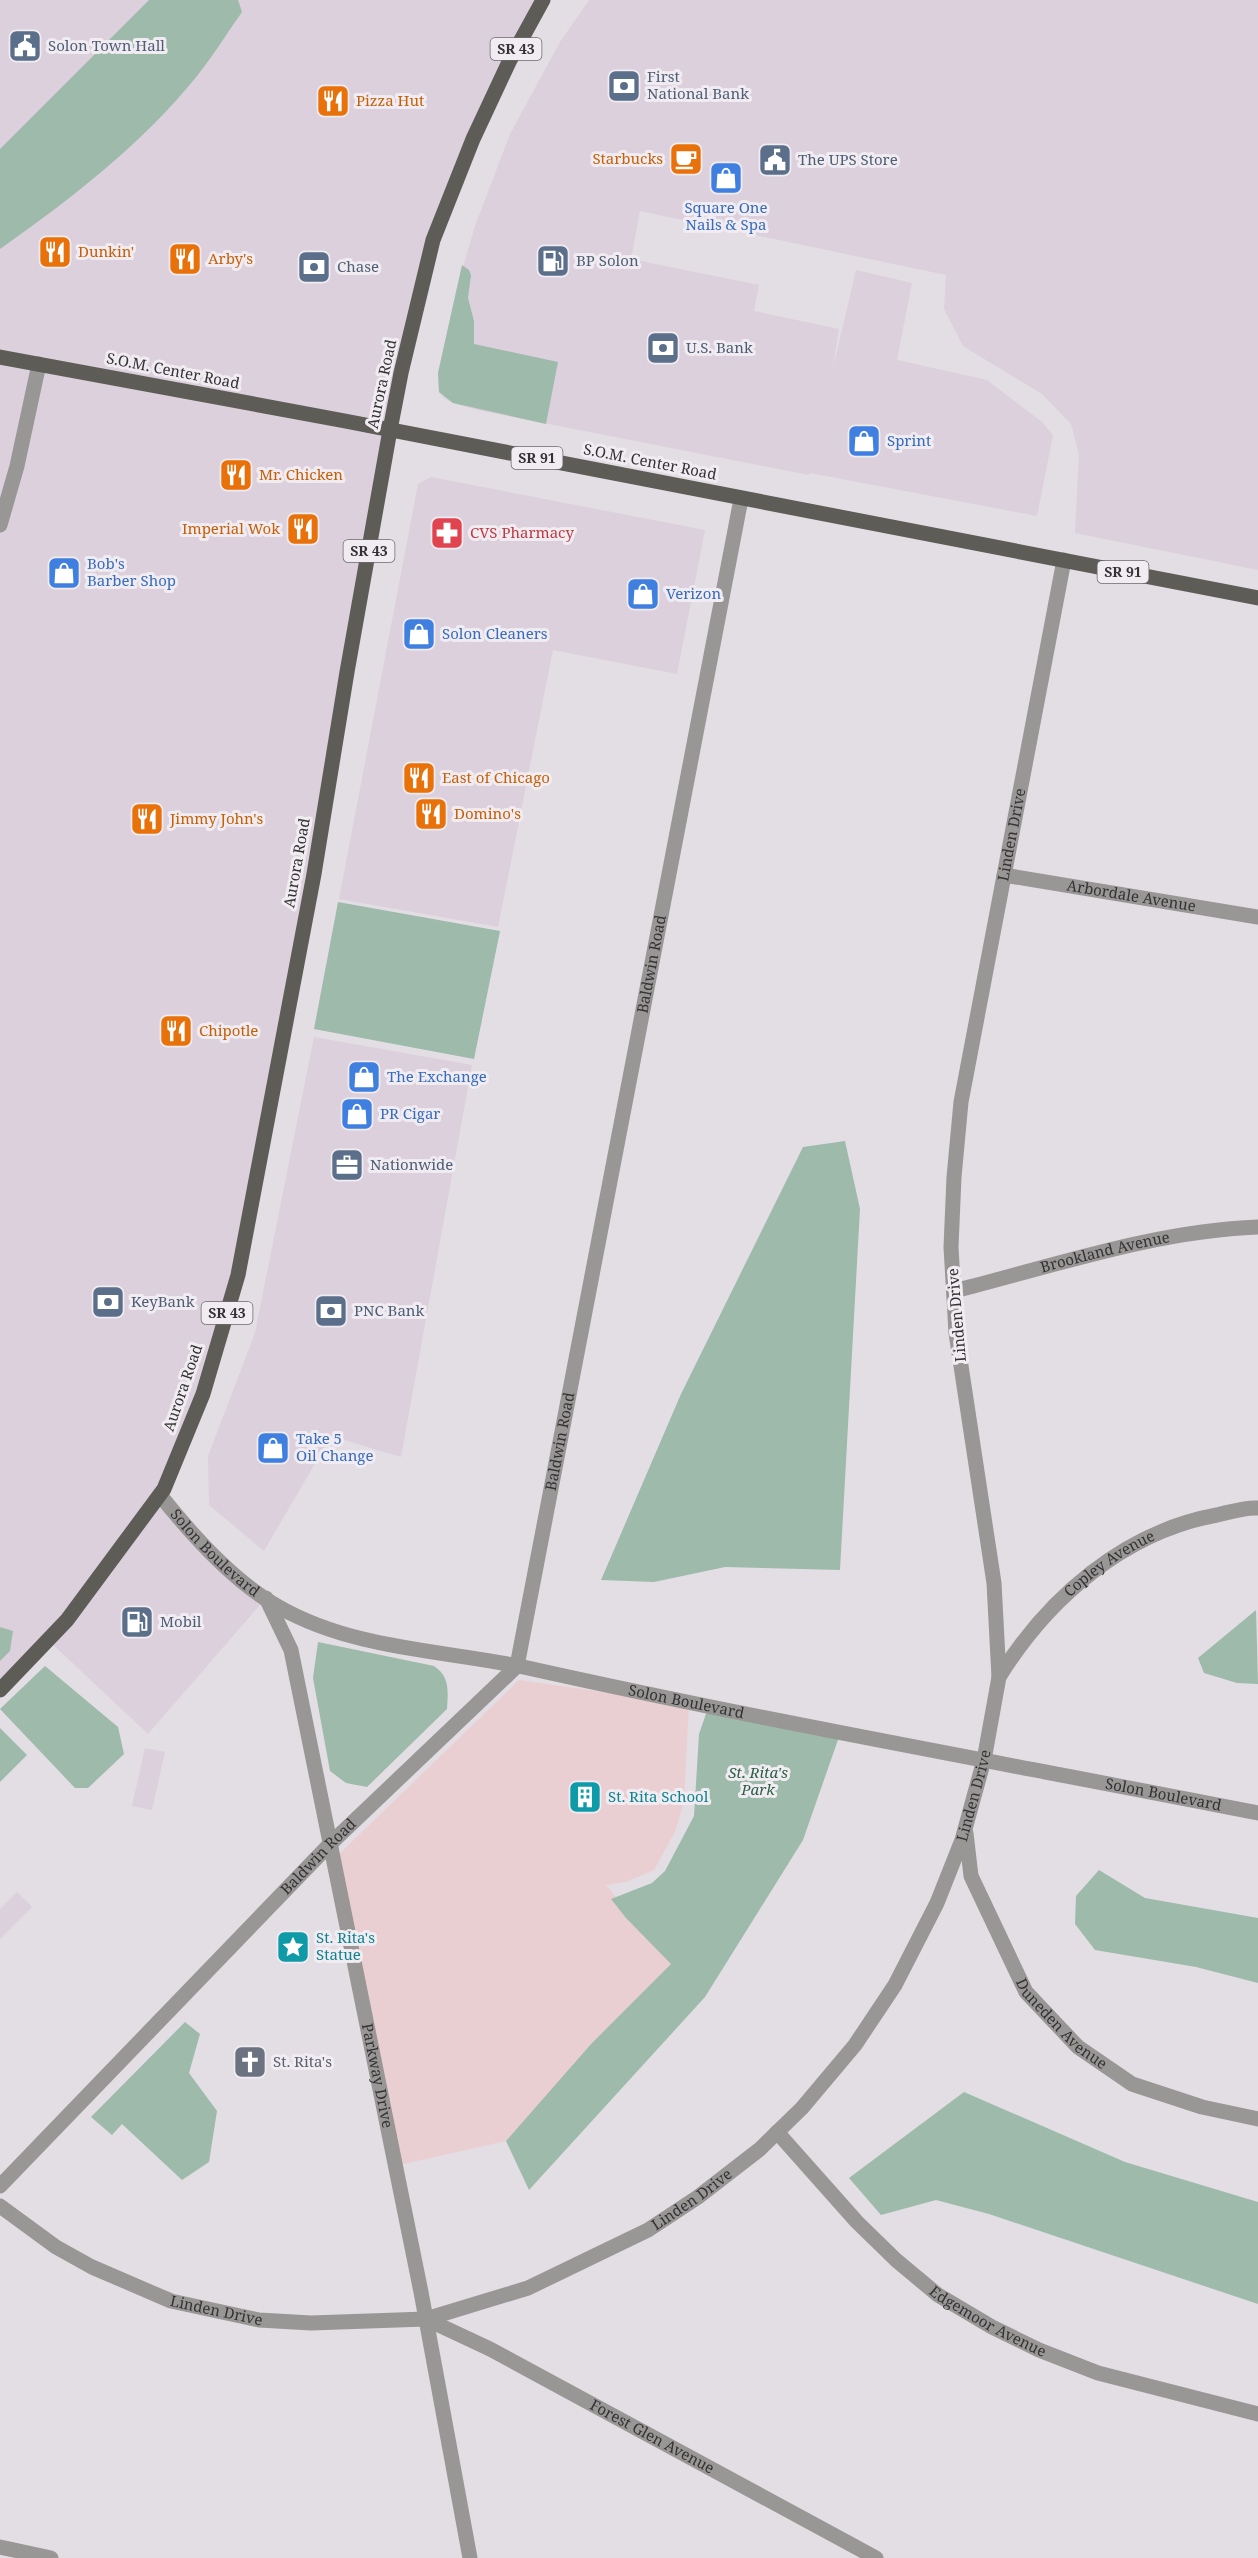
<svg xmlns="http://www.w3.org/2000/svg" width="1258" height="2558" viewBox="0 0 1258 2558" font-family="'Noto Serif',serif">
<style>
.built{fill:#dbd0db}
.education{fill:#eacfd2}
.green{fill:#9dbaaa}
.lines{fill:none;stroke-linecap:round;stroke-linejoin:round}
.minor{stroke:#989795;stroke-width:15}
.major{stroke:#5d5c57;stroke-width:15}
.labels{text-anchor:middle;stroke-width:6;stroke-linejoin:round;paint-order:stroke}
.shield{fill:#f1ecf1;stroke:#6d6a6d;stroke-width:1.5}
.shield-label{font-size:14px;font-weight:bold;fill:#343234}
.service-label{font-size:15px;fill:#4e5e75;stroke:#f1ecf1;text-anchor:start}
.food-label{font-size:15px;fill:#c56008;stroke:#f1ecf1;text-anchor:start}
.shop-label{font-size:15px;fill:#366cbe;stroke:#f1ecf1;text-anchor:start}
.street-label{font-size:15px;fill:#343234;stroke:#f1ecf1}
.health-label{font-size:15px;fill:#be3a42;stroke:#f1ecf1;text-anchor:start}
.park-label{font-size:15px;font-style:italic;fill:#2b5f46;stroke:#f1ecf1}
.culture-label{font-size:15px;fill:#0d838f;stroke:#f1ecf1;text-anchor:start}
.worship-label{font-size:15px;fill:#5b616d;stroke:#f1ecf1;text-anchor:start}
</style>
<rect width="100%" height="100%" fill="#e3dee4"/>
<g class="built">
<path d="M0 0H543L433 240 238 1275 160 1495 266 1598 148 1734 48 1640 0 1690Z"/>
<path d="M589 0H1258V570L1075 533 1079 454 1071 424 1042 394 963 346 944 309 946 275 640 211 631 259 759 285 754 311 839 329 833 368 856 270 912 283 897 360 987 380 1042 422 1053 435 1037 516 810 473 809 475 477 410 453 403 444 398 439 392 438 373 456 291 475 226 510 134 560 42Z"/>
<path d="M431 477 705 530 677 674 553 650 498 927 339 899 418 484Z"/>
<path d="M314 1037 472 1065 401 1457 331 1436 264 1551 209 1505 208 1456 255 1333Z"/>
<path d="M145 1748 165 1752 152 1810 132 1806Z"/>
<path d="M17 1892 32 1907 0 1939V1909Z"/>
</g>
<path class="education" d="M519 1680 689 1704 684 1802 675 1832 654 1870 626 1882 606 1885 672 1964 506 2141 395 2166 334 1859Z"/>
<g class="green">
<path d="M149 0H238L242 12C227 33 213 56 197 76 142 144 71 199 0 249V149Z"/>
<path d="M462 265 469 270 471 275 468 298 474 321V344L558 362 546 424 453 403 439 392 438 373Z"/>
<path d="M338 902 500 931 474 1059 314 1029Z"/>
<path d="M845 1141 860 1209 840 1570 725 1567 654 1582 601 1580 681 1394 803 1147Z"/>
<path d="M1256 1610 1258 1684 1237 1683 1204 1673 1198 1658Z"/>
<path d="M0 1627 13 1631 10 1651 0 1661Z"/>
<path d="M318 1642 434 1666C450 1677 448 1690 447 1709L367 1787 346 1783 330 1771 313 1678Z"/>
<path d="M45 1666 118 1727 124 1754 88 1788H75L0 1709Z"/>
<path d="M708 1708 840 1734 803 1840 705 1997 529 2190 506 2141 592 2043 671 1964 626 1918 611 1899 652 1883 665 1871 694 1816 699 1734Z"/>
<path d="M0 1728 27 1755 0 1782Z"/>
<path d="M1099 1870 1145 1898 1258 1918V1983L1196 1967 1095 1950 1075 1924 1076 1896Z"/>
<path d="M185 2022 200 2034 189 2073 217 2111 209 2162 182 2180 122 2124 112 2135 91 2117Z"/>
<path d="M964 2092 1125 2162 1258 2202V2304L989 2214 936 2200 881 2215 849 2178Z"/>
</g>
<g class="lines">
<g class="minor">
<path d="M0 525 17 466 39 364"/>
<path id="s1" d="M1004 875 1258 917"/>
<path id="s2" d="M954 1291C1054 1266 1154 1231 1258 1227"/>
<path id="s3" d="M160 1495C191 1534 235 1583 279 1607 354 1650 445 1650 528 1668 770 1722 1014 1765 1258 1813"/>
<path id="s4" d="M266 1598 291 1650 421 2292 470 2558"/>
<path id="s5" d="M999 1677C1048 1598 1124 1532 1217 1515 1230 1512 1245 1507 1258 1508"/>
<path id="s6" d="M966 1833 971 1876 1026 1992 1078 2047 1132 2084 1202 2107 1258 2119"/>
<path id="s7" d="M777 2132 857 2222 896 2260 938 2295 992 2327 1039 2350 1098 2373 1258 2414"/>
<path id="s8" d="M0 2186 330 1844 517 1666 741 499"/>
<path id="s9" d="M0 2206 56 2247 92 2267 171 2301 259 2320 311 2323 426 2319 528 2288 648 2230 698 2197 760 2149 802 2108 855 2045 895 1985 937 1903 962 1840 984 1760 999 1677 994 1583 956 1333 951 1247 954 1177 961 1102 1064 560"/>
<path id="s10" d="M426 2319 490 2349 876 2558"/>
<path d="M0 2547 51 2558"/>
</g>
<g class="major">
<path d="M0 357 345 421 1258 598"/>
<path d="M0 1690 67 1620 164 1489 203 1394 238 1275 314 874 347 672 390 430 401 373 433 240 473 139 509 62 543 0"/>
</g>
</g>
<defs>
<symbol id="civic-square" viewBox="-11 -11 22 22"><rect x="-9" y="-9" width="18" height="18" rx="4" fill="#5c6f8a" stroke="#f1ecf1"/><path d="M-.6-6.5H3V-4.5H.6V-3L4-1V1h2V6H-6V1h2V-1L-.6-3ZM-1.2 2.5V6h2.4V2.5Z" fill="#fff"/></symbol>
<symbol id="bank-square" viewBox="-11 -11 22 22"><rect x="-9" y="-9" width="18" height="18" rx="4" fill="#5c6f8a" stroke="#f1ecf1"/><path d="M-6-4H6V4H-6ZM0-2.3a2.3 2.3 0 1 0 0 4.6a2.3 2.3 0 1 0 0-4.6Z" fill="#fff"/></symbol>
<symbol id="restaurant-square" viewBox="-11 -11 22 22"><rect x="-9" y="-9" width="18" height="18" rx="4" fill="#e8710a" stroke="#f1ecf1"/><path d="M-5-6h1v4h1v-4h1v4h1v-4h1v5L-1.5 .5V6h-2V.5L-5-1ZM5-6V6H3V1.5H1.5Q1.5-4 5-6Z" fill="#fff"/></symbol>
<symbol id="cafe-square" viewBox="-11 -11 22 22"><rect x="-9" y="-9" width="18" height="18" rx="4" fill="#e8710a" stroke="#f1ecf1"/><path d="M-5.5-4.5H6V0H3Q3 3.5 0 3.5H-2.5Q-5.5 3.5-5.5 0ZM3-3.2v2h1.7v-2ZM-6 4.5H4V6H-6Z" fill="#fff"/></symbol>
<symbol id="shop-square" viewBox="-11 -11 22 22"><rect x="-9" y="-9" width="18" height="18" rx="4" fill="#3f7fe0" stroke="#f1ecf1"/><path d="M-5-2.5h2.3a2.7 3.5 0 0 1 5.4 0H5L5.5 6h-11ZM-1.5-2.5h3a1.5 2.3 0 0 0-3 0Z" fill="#fff"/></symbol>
<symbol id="fuel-square" viewBox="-11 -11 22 22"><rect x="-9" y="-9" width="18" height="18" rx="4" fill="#5c6f8a" stroke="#f1ecf1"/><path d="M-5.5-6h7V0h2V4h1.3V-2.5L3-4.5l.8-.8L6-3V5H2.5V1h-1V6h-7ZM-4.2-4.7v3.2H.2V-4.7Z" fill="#fff"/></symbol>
<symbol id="pharmacy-square" viewBox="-11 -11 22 22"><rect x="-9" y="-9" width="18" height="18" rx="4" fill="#e0444e" stroke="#f1ecf1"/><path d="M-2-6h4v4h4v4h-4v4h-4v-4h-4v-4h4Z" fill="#fff"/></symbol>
<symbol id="office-square" viewBox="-11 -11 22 22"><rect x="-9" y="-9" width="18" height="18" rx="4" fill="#5c6f8a" stroke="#f1ecf1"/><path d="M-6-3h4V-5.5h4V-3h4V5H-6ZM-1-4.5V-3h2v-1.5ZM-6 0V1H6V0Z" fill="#fff"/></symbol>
<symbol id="building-square" viewBox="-11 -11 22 22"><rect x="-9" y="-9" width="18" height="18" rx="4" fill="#0f9aa8" stroke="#f1ecf1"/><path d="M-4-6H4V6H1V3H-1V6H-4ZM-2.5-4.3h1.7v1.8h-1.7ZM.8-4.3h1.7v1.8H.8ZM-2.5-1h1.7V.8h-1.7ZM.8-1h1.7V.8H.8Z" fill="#fff"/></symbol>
<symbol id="sight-square" viewBox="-11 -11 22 22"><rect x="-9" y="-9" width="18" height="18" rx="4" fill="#0f9aa8" stroke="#f1ecf1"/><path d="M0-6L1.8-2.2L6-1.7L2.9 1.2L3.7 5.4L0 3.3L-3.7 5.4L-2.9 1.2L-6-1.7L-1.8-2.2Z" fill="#fff"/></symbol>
<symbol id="church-square" viewBox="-11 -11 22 22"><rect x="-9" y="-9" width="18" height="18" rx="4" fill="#6b7280" stroke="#f1ecf1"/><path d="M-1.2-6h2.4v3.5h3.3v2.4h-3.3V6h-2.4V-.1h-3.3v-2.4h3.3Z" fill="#fff"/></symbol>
</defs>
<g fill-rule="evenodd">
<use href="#civic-square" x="6" y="27" width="38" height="38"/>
<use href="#bank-square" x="605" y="67" width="38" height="38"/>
<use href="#restaurant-square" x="314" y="82" width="38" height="38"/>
<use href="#cafe-square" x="667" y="140" width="38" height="38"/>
<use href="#civic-square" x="756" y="141" width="38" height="38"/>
<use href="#shop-square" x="707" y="159" width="38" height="38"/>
<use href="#restaurant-square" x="36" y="233" width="38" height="38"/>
<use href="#restaurant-square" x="166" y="240" width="38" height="38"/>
<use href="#fuel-square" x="534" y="242" width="38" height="38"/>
<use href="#bank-square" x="295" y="248" width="38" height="38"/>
<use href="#bank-square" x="644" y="329" width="38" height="38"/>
<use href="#shop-square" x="845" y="422" width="38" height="38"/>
<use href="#restaurant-square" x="217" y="456" width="38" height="38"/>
<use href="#restaurant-square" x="284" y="510" width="38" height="38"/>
<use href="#pharmacy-square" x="428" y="514" width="38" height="38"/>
<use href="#shop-square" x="45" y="554" width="38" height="38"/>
<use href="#shop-square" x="624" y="575" width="38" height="38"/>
<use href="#shop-square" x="400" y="615" width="38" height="38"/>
<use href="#restaurant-square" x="400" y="759" width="38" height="38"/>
<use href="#restaurant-square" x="412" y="795" width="38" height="38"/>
<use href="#restaurant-square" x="128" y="800" width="38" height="38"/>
<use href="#restaurant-square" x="157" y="1012" width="38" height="38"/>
<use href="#shop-square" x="345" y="1058" width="38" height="38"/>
<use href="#shop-square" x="338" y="1095" width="38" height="38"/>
<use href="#office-square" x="328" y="1146" width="38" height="38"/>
<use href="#bank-square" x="89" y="1283" width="38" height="38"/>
<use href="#bank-square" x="312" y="1292" width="38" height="38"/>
<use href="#shop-square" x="254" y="1429" width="38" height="38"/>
<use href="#fuel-square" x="118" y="1603" width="38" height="38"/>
<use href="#building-square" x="566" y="1778" width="38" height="38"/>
<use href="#sight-square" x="274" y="1928" width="38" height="38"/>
<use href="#church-square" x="231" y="2043" width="38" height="38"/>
</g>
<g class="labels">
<g class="shield">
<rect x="490.5" y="38" width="51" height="22" rx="4.5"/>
<rect x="511.5" y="447" width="51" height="22" rx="4.5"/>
<rect x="343.5" y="540" width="51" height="22" rx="4.5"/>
<rect x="1097.5" y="561" width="51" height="22" rx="4.5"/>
<rect x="201.5" y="1302" width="51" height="22" rx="4.5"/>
</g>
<g class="shield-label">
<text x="516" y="54">SR 43</text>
<text x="537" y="463">SR 91</text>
<text x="369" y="556">SR 43</text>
<text x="1123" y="577">SR 91</text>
<text x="227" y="1318">SR 43</text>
</g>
<g class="service-label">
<text x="48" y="51">Solon Town Hall</text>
<text x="647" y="82">First<tspan x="647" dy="17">National Bank</tspan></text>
<text x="798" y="165">The UPS Store</text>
<text x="576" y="266">BP Solon</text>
<text x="337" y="272">Chase</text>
<text x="686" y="353">U.S. Bank</text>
<text x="370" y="1170">Nationwide</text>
<text x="131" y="1307">KeyBank</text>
<text x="354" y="1316">PNC Bank</text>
<text x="160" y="1627">Mobil</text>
</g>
<g class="food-label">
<text x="356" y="106">Pizza Hut</text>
<text x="663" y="164" text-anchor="end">Starbucks</text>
<text x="78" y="257">Dunkin'</text>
<text x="208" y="264">Arby's</text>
<text x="259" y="480">Mr. Chicken</text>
<text x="280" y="534" text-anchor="end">Imperial Wok</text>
<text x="442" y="783">East of Chicago</text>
<text x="454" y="819">Domino's</text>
<text x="170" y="824">Jimmy John's</text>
<text x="199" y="1036">Chipotle</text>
</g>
<g class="shop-label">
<text x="726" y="213" text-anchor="middle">Square One<tspan x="726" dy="17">Nails &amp; Spa</tspan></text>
<text x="887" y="446">Sprint</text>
<text x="87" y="569">Bob's<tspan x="87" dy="17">Barber Shop</tspan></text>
<text x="666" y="599">Verizon</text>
<text x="442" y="639">Solon Cleaners</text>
<text x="387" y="1082">The Exchange</text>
<text x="380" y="1119">PR Cigar</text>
<text x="296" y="1444">Take 5<tspan x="296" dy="17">Oil Change</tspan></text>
</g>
<g class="street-label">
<text transform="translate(173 371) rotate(11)" y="5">S.O.M. Center Road</text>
<text transform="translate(382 384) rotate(-78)" y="5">Aurora Road</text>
<text transform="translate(650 462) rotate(11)" y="5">S.O.M. Center Road</text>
<text dy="5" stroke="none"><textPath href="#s9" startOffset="2223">Linden Drive</textPath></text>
<text transform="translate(297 863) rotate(-80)" y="5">Aurora Road</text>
<text dy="5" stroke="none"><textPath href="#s1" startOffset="129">Arbordale Avenue</textPath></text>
<text dy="5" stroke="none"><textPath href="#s8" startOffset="1448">Baldwin Road</textPath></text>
<text dy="5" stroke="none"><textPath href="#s2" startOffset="156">Brookland Avenue</textPath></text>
<text transform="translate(957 1315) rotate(-95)" y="5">Linden Drive</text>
<text transform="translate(183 1388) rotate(-71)" y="5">Aurora Road</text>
<text dy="5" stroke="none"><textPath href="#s8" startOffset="962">Baldwin Road</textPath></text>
<text dy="5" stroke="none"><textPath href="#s3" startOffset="80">Solon Boulevard</textPath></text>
<text dy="5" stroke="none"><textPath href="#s5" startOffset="160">Copley Avenue</textPath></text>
<text dy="5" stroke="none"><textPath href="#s3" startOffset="584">Solon Boulevard</textPath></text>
<text dy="5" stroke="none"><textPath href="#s9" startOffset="1251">Linden Drive</textPath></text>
<text dy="5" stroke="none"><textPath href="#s3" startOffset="1070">Solon Boulevard</textPath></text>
<text dy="5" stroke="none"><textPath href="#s8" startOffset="458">Baldwin Road</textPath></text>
<text dy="5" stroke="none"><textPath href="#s6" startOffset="219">Duneden Avenue</textPath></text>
<text dy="5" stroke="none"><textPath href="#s4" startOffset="492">Parkway Drive</textPath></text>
<text dy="5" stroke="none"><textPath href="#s9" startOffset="747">Linden Drive</textPath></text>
<text dy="5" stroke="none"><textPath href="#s9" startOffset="243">Linden Drive</textPath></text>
<text dy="5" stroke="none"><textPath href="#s7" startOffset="286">Edgemoor Avenue</textPath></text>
<text dy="5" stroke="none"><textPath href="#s10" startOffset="255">Forest Glen Avenue</textPath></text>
</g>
<g class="health-label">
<text x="470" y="538">CVS Pharmacy</text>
</g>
<g class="park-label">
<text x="758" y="1778">St. Rita's<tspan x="758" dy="17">Park</tspan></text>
</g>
<g class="culture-label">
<text x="608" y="1802">St. Rita School</text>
<text x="316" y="1943">St. Rita's<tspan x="316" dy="17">Statue</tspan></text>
</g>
<g class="worship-label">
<text x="273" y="2067">St. Rita's</text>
</g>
</g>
</svg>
